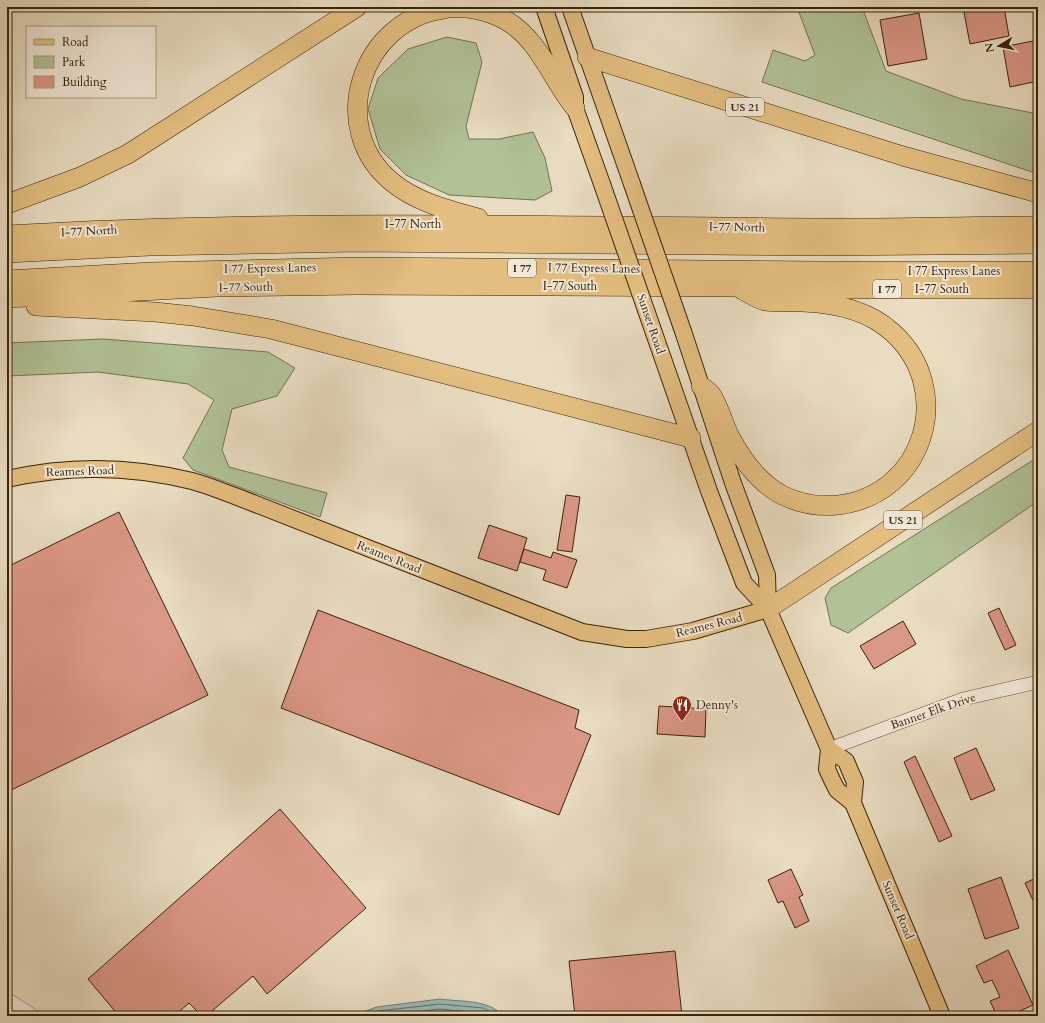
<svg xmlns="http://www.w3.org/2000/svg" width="1045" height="1023" viewBox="0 0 1045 1023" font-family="Cardo,serif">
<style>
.green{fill:#b1c297;stroke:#75734f}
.water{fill:#99baba;stroke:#737e72}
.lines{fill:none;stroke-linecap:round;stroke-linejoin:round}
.shore{stroke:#696f60;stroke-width:1}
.building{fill:#db9786;stroke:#392407}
.minor-casing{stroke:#655236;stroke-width:14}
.major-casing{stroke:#392407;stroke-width:18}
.highway-casing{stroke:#392407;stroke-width:20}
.minor{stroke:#f1e8d7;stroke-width:13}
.major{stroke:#e4be80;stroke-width:16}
.highway{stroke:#e4be80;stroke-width:19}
.major-bridge-casing{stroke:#392407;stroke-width:18;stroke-linecap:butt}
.major-bridge{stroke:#e4be80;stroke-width:16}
.labels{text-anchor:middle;stroke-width:4;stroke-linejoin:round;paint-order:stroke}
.shield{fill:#f1e8d7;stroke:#705f45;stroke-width:1}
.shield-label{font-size:11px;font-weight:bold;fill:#392407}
.street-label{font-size:12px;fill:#392407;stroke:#f1e8d7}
.poi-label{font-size:12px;fill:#392407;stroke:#f1e8d7;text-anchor:start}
</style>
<rect width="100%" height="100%" fill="#e9dcc1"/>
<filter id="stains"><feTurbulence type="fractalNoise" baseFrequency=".005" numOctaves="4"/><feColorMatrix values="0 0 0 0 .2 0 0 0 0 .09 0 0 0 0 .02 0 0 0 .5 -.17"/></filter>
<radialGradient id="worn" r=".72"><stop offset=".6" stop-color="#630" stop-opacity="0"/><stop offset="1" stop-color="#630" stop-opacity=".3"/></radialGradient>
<g class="green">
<path d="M797 7H862L886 71 961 99 1038 114V174L762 82 773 50 805 61 815 55Z"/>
<path d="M447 37 476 43 482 62 466 126 469 139H499L533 132 545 158 552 191 535 200 449 195 406 175 380 149 368 109 378 78 408 49Z"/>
<path d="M103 339 268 352 295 368 277 396 232 409 222 450 229 467 327 493 320 517 193 470 183 458 214 400 188 384 98 372 7 376V343Z"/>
<path d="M1038 457V501L848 633 831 625 825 598 831 588Z"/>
</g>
<path class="water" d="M440 999C460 1002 489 999 503 1016H351L377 1007Z"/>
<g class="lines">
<g class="shore">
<path d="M363 1016 378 1011 440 1004 483 1008 498 1016"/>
<path d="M381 1016 440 1009 481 1013 487 1016"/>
</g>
</g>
<g class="building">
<path d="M870 7H891L870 11Z"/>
<path d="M963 7H1004L1009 36 970 44Z"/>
<path d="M919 13 927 59 888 66 880 20Z"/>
<path d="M1038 40V81L1010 87 1003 47Z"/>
<path d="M566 495 580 497 572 552 557 550Z"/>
<path d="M119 512 208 695 7 792V567Z"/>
<path d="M489 525 527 538 517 571 478 558Z"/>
<path d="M524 549 551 558 553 552 577 560 567 588 543 580 546 570 520 562Z"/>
<path d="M999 608 1016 645 1005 650 988 613Z"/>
<path d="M318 610 579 710 575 728 591 735 559 815 281 708Z"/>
<path d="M903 621 916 644 874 669 860 646Z"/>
<path d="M659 706 706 709 705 737 657 734Z"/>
<path d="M976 748 995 790 971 800 954 758Z"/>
<path d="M915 756 952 836 939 842 904 762Z"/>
<path d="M280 809 366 908 267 994 253 976 206 1016H202L189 1003 174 1016H119L88 979Z"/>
<path d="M791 869 803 895 799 897 809 921 795 928 783 901 778 903 768 880Z"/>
<path d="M1001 877 1019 928 985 939 968 889Z"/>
<path d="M1038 877V911L1025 883Z"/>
<path d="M1008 950 1033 1005 1009 1016H997L990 1001 1000 997 992 980 984 983 976 966Z"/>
<path d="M675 951 682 1016H575L569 961Z"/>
</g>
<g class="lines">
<defs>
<g id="minor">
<path d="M829 749 963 699 1038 682"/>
<path d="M7 999 33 1016"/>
</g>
<g id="major">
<path d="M544 7 575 97V108L602 184"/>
<path d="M570 7 632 184"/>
<path d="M654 333 709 491 744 583 768 609 829 749 827 769 832 780 837 790 853 803"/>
<path d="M684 334 733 483 767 575 768 609"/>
<path d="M7 479C68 465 132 466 192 481 207 485 221 491 235 496L582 632 627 639H646L693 631 768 609"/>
<path d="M829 749 846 761 851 773 855 782 853 803 942 1016"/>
</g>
<g id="highway">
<path d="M587 57 903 156 1038 193"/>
<path d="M7 204 80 177 128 154 357 7"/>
<path d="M478 218C448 210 416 202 392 182 326 128 361 21 443 9 464 5 488 10 507 21 540 41 552 80 575 108"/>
<path d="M7 235C277 219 545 226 815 228 889 229 964 226 1038 226"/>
<path d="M7 253 150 246 357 242 819 246 1038 244"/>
<path d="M7 280 151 272 357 267 819 271H1038"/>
<path d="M7 298 217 287 357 285 736 287 819 289H1038"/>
<path d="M36 306 155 312 193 316 271 329 691 438"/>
<path d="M701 386C704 388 708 391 710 393 717 400 724 425 729 435 741 458 759 483 782 495 800 504 819 507 838 505 925 495 956 389 892 332 868 310 833 303 802 302 790 301 777 303 765 301 757 299 748 293 741 289"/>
<path d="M768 609 1038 431"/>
</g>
</defs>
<use href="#minor" class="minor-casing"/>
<use href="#major" class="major-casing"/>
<use href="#highway" class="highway-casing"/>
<use href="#minor" class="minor"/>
<use href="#major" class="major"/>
<use href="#highway" class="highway"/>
<defs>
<g id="major-bridge">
<path d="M602 184 654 333"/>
<path d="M632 184 684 334"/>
</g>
</defs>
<use href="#major-bridge" class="major-bridge-casing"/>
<use href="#major-bridge" class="major-bridge"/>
</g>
<defs>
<symbol id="restaurant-pin" viewBox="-11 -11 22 30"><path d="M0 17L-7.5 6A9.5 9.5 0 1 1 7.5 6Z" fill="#8f2418" stroke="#f1e8d7"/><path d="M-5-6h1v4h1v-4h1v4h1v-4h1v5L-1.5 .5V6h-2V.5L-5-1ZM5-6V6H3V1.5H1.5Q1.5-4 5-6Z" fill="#fff"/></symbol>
</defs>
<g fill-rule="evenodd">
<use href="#restaurant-pin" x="671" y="694" width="22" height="30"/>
</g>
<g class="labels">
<g class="shield">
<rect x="726" y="98" width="38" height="18" rx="3"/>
<rect x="508" y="259" width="28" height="18" rx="3"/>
<rect x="873" y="280" width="28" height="18" rx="3"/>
<rect x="884" y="511" width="38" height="18" rx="3"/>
</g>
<g class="shield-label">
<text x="745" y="111">US 21</text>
<text x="522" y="272">I 77</text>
<text x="887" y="293">I 77</text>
<text x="903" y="524">US 21</text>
</g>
<g class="street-label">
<text x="413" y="228">I-77 North</text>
<text transform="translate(737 227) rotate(1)" y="4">I-77 North</text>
<text transform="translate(89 231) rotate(-3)" y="4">I-77 North</text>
<text transform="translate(270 268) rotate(-1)" y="4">I 77 Express Lanes</text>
<text transform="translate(594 268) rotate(1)" y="4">I 77 Express Lanes</text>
<text x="954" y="275">I 77 Express Lanes</text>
<text x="570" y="290">I-77 South</text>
<text transform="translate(246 287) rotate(-1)" y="4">I-77 South</text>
<text x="942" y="293">I-77 South</text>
<text transform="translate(651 324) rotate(71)" y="4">Sunset Road</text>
<text transform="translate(80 471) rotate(-2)" y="4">Reames Road</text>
<text transform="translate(389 557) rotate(22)" y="4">Reames Road</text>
<text transform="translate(709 625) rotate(-14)" y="4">Reames Road</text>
<text transform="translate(933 711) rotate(-19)" y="4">Banner Elk Drive</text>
<text transform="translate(898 910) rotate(67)" y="4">Sunset Road</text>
</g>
<g class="poi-label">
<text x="696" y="709">Denny's</text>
</g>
</g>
<rect width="1045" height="1023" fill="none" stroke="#e9dcc1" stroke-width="24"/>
<rect x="8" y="8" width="1029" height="1007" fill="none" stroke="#392407" stroke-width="2"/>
<rect x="12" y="12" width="1021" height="999" fill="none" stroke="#392407"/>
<rect x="26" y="26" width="130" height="72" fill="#f1e8d7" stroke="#a79a84"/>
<rect x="34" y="39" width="20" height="6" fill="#e4be80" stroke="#a79a84"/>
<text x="62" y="46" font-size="12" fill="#392407">Road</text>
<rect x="34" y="56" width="20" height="12" fill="#b1c297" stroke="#a79a84"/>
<text x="62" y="66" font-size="12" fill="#392407">Park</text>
<rect x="34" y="76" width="20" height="12" fill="#db9786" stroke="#a79a84"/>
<text x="62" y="86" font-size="12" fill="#392407">Building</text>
<g transform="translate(999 46) rotate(260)" stroke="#f1e8d7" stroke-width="3" paint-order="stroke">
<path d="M0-3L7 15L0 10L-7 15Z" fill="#392407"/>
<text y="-6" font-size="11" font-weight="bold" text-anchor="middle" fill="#392407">N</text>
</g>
<rect width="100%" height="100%" filter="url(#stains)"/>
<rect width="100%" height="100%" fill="url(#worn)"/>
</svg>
